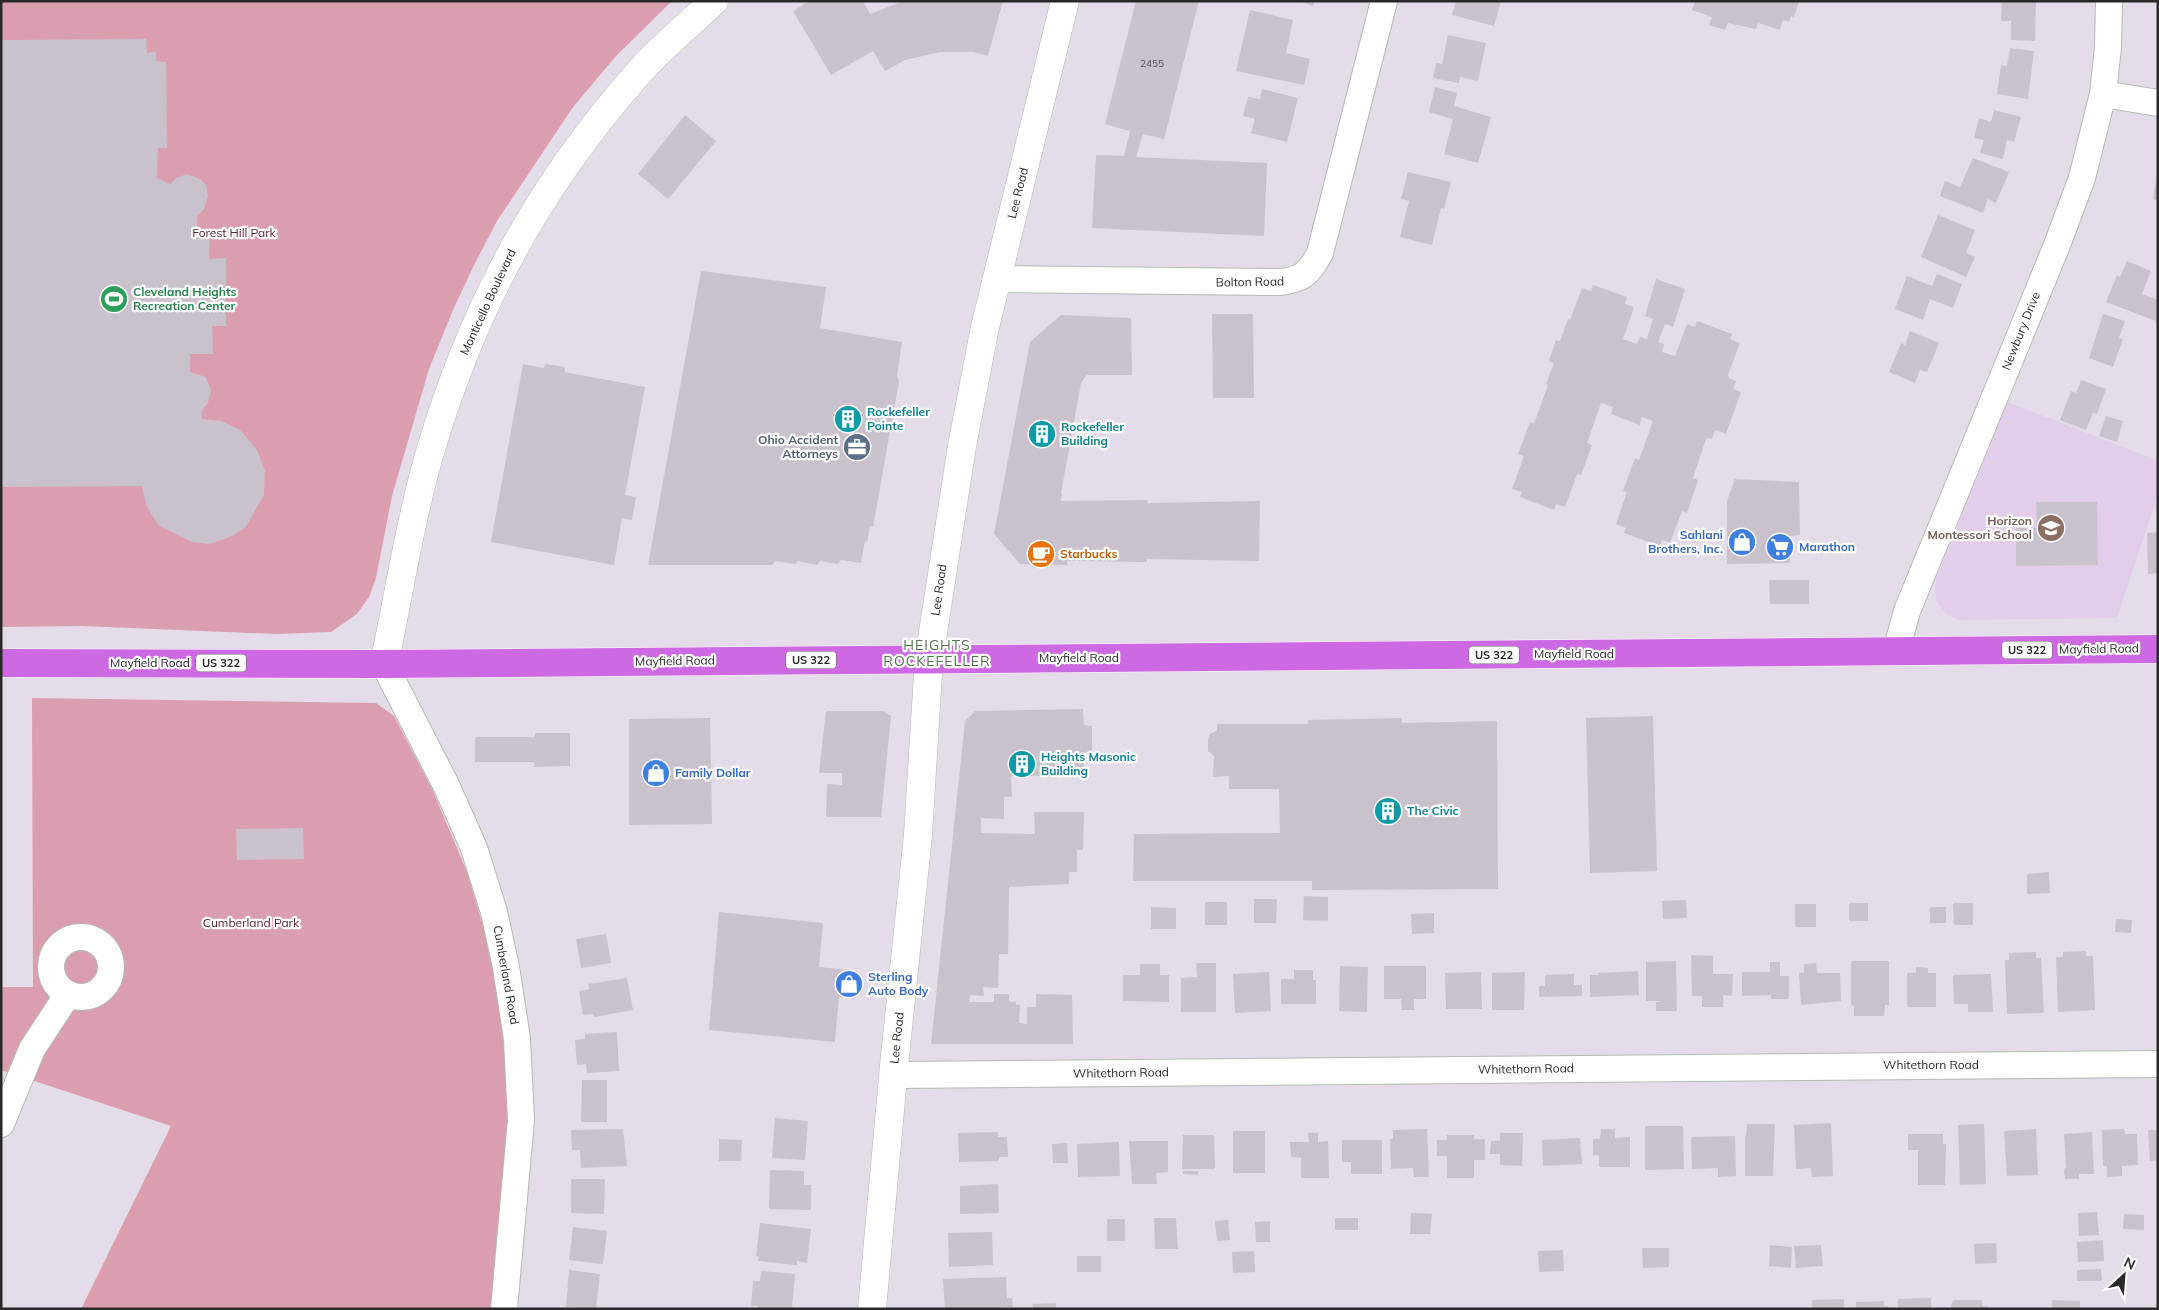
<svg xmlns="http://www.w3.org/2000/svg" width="2159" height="1310" viewBox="0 0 2159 1310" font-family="Mulish,sans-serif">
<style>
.education{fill:#e2cdea}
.green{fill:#db9eaf}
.building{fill:#c9c1cc}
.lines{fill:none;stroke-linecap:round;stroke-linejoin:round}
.minor-casing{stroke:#b2bcb0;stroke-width:28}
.tertiary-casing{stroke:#b2bcb0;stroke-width:29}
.secondary-casing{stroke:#b2bcb0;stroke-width:29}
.primary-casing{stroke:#fff;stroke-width:29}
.minor{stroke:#fff;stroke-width:26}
.tertiary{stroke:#fff;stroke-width:28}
.secondary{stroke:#fff;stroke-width:28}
.primary{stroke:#cd69e2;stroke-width:28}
.labels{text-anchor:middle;stroke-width:4.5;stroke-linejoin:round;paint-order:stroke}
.number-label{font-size:10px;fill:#514f52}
.shield{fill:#fff;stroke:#696969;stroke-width:1}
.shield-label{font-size:11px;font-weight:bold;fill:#292929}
.street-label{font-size:12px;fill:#292929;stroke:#fff}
.park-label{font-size:12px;fill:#5f212a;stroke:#fff}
.leisure-label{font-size:12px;font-weight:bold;fill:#27864d;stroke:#fff;text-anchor:start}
.culture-label{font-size:12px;font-weight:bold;fill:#0d838f;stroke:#fff;text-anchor:start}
.service-label{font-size:12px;font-weight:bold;fill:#4e5e75;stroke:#fff;text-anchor:end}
.education-label{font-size:12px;font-weight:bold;fill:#785e54;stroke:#fff;text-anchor:end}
.shop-label{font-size:12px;font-weight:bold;fill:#366cbe;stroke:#fff;text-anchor:start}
.food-label{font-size:12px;font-weight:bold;fill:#c56008;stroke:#fff;text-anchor:start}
.neighbourhood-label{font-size:14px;letter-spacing:1px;fill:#53754e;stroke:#fff}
</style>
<rect width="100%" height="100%" fill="#e5dcea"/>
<path class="education" d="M2008 402 2158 461V494L2117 618 1959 620 1946 614 1936 600 1935 589 1936 579Z"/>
<g class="green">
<path d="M1 1H672L616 56 573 107 497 221 474 265 453 310 429 369 392 496 376 578 369 597 357 614 331 632 277 634 82 626 1 627Z"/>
<path d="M32 698 376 703 394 716 433 791 467 872 489 946 506 1037 510 1109 491 1309H81L171 1126 1 1070V987H33Z"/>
</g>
<g class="building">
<path d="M809 1H863L870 14 903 1H1003L988 56 973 52H940L905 60 885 71 873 51 831 75 793 11Z"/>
<path d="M1136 1H1199L1164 139 1143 134 1136 157 1267 163 1264 236 1092 228 1096 155 1124 156 1130 131 1105 124Z"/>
<path d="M1299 1H1315L1313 6Z"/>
<path d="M1456 1H1501L1494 26 1452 15Z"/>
<path d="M1695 1H1799L1794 17 1791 16 1789 22 1783 20 1780 30 1758 23 1756 29 1728 23 1725 30 1709 25 1712 17 1692 10Z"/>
<path d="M2002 1H2036L2035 41 2011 40V21H2001Z"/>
<path d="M1250 10 1293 20 1286 53 1310 59 1304 85 1236 71Z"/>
<path d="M1448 35 1486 43 1478 81 1460 77 1459 83 1433 78 1436 63 1442 64Z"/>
<path d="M146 39 147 53 156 52V61L166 62 167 148H158L157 178 170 184 176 178 187 174 200 179 206 185 208 196 204 209 197 216V229H210L209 259 226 258V326H212L213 354H190V372L206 377 211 390 208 403 202 410V419L221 421 240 430 257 450 265 471 264 495 245 528 230 537 209 544 192 542 158 525 146 505 142 486 1 487V40Z"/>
<path d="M2010 48 2034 51 2028 99 1997 94 2001 65 2007 66Z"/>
<path d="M1435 87 1457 93 1454 106 1491 117 1478 163 1444 154 1453 119 1429 112Z"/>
<path d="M1262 89 1298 98 1287 142 1251 133 1255 119 1243 116 1248 97 1260 99Z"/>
<path d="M1994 110 2021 117 2014 142 2007 140 2003 159 1980 153 1984 140 1974 138 1979 118 1991 122Z"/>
<path d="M685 115 716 141 668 199 638 174Z"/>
<path d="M1973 158 2009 172 1996 203 1988 199 1983 213 1940 196 1945 181 1960 187Z"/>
<path d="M1408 172 1451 182 1444 209 1441 208 1432 245 1400 237 1409 201 1401 199Z"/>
<path d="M2157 175H2158V200L2153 199Z"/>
<path d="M1938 215 1975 230 1966 253 1975 257 1966 277 1921 257Z"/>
<path d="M2127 261 2151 271 2142 294 2158 300V315L2156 321 2106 302 2117 275 2120 277Z"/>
<path d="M701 271 826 287 820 328 902 342 897 376 899 381 873 527 870 526 867 542 865 541 861 563 841 560 838 564 820 561 817 565 798 561 795 564 775 561 772 565H648Z"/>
<path d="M1937 274 1962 284 1953 308 1930 299 1923 320 1895 309 1907 276 1932 286Z"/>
<path d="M1656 279 1685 289 1673 327 1665 324 1658 342 1664 344 1662 352 1675 356 1687 324 1695 327 1697 321 1732 334 1730 339 1740 343 1728 375 1729 378 1736 381 1733 389 1741 392 1726 434 1715 430 1712 439 1709 438 1706 439 1693 478 1698 480 1687 513 1682 511 1670 543 1662 540 1660 546 1624 533 1626 528 1616 524 1627 492 1623 491 1635 458 1639 460 1653 421 1642 417 1640 425 1611 414 1613 407 1601 403 1587 443 1592 445 1581 475 1577 474 1565 507 1556 504 1554 510 1520 497 1522 492 1512 489 1524 456 1518 454 1530 422 1534 424 1548 385 1546 384 1554 363 1549 361 1556 340 1560 341 1568 319 1570 320 1582 288 1591 291 1593 285 1627 297 1625 304 1634 307 1623 339 1637 344 1640 337 1647 339 1653 319 1645 316Z"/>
<path d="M1212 314H1253L1254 398H1213Z"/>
<path d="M2103 314 2125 321 2119 338 2123 339 2113 367 2089 358Z"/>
<path d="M1061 315 1131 318 1132 375H1087L1081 383 1061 493H1062L1061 501 1148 500 1147 503 1260 501 1259 561 1147 559V562L1067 561 1068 565 1020 564 994 534 1030 342Z"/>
<path d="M1910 331 1939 343 1927 372 1920 370 1915 383 1889 372 1901 343 1905 345Z"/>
<path d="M523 364 544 368 545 364 565 367V372L645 387 625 495 636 497 632 520 622 518 614 565 491 542Z"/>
<path d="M2081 380 2106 389 2097 414 2093 413 2086 430 2060 420 2071 391 2076 393Z"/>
<path d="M2106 416 2123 421 2117 442 2099 436Z"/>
<path d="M1735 479 1799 482 1800 535 1789 536 1790 563 1727 564V501Z"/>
<path d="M2036 502H2097L2098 565 2016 566V528H2037Z"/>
<path d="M2158 532V573L2148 574 2147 533Z"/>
<path d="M1769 580H1809V604H1770Z"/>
<path d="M1083 709 1084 725 1092 726V752H1084V775L1011 776 1012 797H1004V819L981 818V833L1035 834 1034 812H1084L1083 850H1077V872H1069V884L1009 887 1008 954H999L998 988 983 987 984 996 970 995 969 1002H994V994H1009V1001L1016 1002V1005H1020L1019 1023 1027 1024V1007H1036V994L1072 995 1073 1044H931L965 721 975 711Z"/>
<path d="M826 711H883L891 716 881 817H826L827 784 842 785V773H819Z"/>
<path d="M1653 716 1657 871 1590 873 1586 718Z"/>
<path d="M710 718 712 824 629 825V719Z"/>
<path d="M1402 718V723L1497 721 1498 889 1312 890V881H1133L1134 834 1280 833 1279 789H1229V776L1213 777 1214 756 1208 751V739L1210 734 1217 730V724H1308V720Z"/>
<path d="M535 733H570V766L534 767V762H475V737H535Z"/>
<path d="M303 828 304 859 237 860 236 829Z"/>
<path d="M2049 872 2050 893 2027 894V874Z"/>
<path d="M1304 896 1328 897V921L1303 920Z"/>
<path d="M1254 899H1277L1276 923H1254Z"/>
<path d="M1686 900 1687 918 1663 919 1662 901Z"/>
<rect x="1205" y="902" width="22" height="23"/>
<rect x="1849" y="903" width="19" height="18"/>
<path d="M1953 903H1973V925H1954Z"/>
<rect x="1795" y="904" width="21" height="23"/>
<path d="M1151 907 1176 908V929H1151Z"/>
<rect x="1930" y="907" width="16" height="16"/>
<path d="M719 912 823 923 819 967 857 971 855 999 839 997 835 1042 709 1030Z"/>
<path d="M1434 913V933L1412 934 1411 914Z"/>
<path d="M2116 919 2132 920 2131 933 2115 932Z"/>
<path d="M606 934 611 963 581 968 576 939Z"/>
<path d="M2086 951V956H2093L2095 1010 2058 1012 2056 957H2063V952Z"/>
<path d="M2036 952V958H2041L2044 1013 2007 1014 2005 960H2009V953Z"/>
<path d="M1691 955 1713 956V974H1733L1732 996 1723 995V1007H1702V996H1692Z"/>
<path d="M1676 961 1677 1011H1656V1002L1663 1001H1646V962Z"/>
<path d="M1851 961H1889V1005H1885L1884 1016H1854V1006L1851 1005Z"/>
<path d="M1770 962H1780V976H1789V999H1771V995L1742 996V972H1770Z"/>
<path d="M1196 963H1216V1012H1181V978L1197 977Z"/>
<path d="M1816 963 1817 973H1840L1841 1001 1801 1005 1799 973H1804V964Z"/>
<path d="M1140 964H1160V975H1169V1002L1123 1001V975H1140Z"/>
<path d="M1340 966 1368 967 1367 1012 1339 1011Z"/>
<path d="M1384 966H1426V999H1414V1010H1402L1401 999H1384Z"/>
<path d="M1916 967 1928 968V973H1936V1007H1907V973H1916Z"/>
<path d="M1294 970H1313V980H1316V1004H1281V979H1294Z"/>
<path d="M1638 971 1639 995 1590 997V975H1599L1598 973Z"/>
<path d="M1269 972 1271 1011 1235 1013 1233 974Z"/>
<path d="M1481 972 1482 1009H1446L1445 973Z"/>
<path d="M1525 972 1524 1010H1492V973Z"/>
<path d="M1574 974V985H1582V996L1539 997V986H1545V975Z"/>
<path d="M1991 974 1993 1012H1968V1004H1954L1953 975Z"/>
<path d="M627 978 633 1010 594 1017 593 1014 583 1015 579 991 589 989 588 984Z"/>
<path d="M617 1032 619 1071 587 1073 586 1064 577 1065 575 1040 585 1039V1034Z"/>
<path d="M582 1080H607V1122H581Z"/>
<path d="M775 1118 808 1121 805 1160 772 1158Z"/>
<path d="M1831 1123 1833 1176 1812 1177 1811 1168 1796 1169 1794 1125Z"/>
<path d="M1747 1124H1775L1773 1176H1745V1136H1746Z"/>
<path d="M1984 1124 1986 1184 1960 1185 1958 1125Z"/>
<path d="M1645 1126H1683L1684 1169 1645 1170Z"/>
<path d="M623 1129 627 1166 581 1168 580 1150H572L571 1130Z"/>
<path d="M1427 1129 1429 1177H1414L1413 1168 1391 1169 1390 1139H1393V1130Z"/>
<path d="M1601 1129H1615V1138L1630 1137V1167H1599V1155H1593V1139H1600Z"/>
<path d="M2036 1129 2038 1175 2007 1176 2004 1131Z"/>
<path d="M2124 1129 2125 1134H2137L2138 1165 2122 1166V1176L2107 1177V1166H2103L2102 1130Z"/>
<path d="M2148 1130H2158V1160L2150 1161Z"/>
<rect x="1233" y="1131" width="32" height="42"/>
<path d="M998 1132V1137H1007L1008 1157H999V1161L959 1162 958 1133Z"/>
<path d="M2092 1132 2094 1174H2079V1179H2065L2064 1169 2066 1168 2064 1134Z"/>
<path d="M1308 1133H1318V1142L1328 1141 1329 1178H1301V1158L1291 1157 1290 1142H1309Z"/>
<path d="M1500 1133H1523L1522 1166 1500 1165V1154H1490L1491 1141H1500Z"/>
<path d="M1908 1134H1943V1144H1946L1945 1185H1918V1150H1908Z"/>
<path d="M1183 1135H1214L1215 1169H1182Z"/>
<path d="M1447 1135H1474V1139H1485V1160H1474V1178H1447V1156H1437V1140H1447Z"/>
<path d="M1735 1136 1736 1176 1718 1177V1168L1692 1169 1691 1137Z"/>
<path d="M1580 1138 1582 1164 1543 1166 1542 1140Z"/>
<path d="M719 1139 742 1140 741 1161H719Z"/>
<path d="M1342 1140H1382V1174H1351V1162H1342Z"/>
<path d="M1129 1141H1168V1172L1156 1173 1157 1184H1132Z"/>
<path d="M1119 1142 1120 1176 1078 1177 1077 1144Z"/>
<path d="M1067 1143 1068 1163H1053L1052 1144Z"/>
<path d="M770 1170 804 1171V1185H811V1210L769 1209Z"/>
<path d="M1183 1171H1198V1175L1183 1174Z"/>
<path d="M571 1179H605L604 1214 571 1213Z"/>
<path d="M998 1184 999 1213 960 1214V1186Z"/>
<path d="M2097 1212 2099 1235 2079 1236 2078 1213Z"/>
<path d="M1411 1213 1432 1214 1430 1234H1410Z"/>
<path d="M2124 1214 2144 1215V1230L2123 1229Z"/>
<path d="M1154 1218H1176L1178 1249H1155Z"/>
<rect x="1335" y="1218" width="23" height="12"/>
<rect x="1107" y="1219" width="18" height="22"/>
<path d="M1228 1220 1230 1240 1217 1241 1215 1221Z"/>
<path d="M1270 1221V1242H1256L1255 1222Z"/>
<path d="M760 1223 811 1229 807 1263 797 1261V1265L758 1261 759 1257 756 1256Z"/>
<path d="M573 1227 607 1231 603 1264 569 1260Z"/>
<path d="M992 1232 993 1265 949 1267 948 1233Z"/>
<path d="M2103 1240 2104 1261 2078 1262 2077 1242Z"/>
<path d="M1996 1243 1997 1263 1975 1264 1974 1244Z"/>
<path d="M1770 1245 1792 1247 1791 1268 1769 1266Z"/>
<path d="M1821 1245 1823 1266 1796 1268 1794 1246Z"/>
<path d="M1642 1248H1669V1267L1643 1268Z"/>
<path d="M1563 1250 1564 1271 1539 1272 1538 1251Z"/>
<path d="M1254 1251 1255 1272 1233 1273 1232 1252Z"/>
<rect x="1077" y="1256" width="24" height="16"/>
<path d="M2101 1269 2102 1281H2077V1270Z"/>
<path d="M569 1270 600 1274 596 1309 566 1307Z"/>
<path d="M761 1271 795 1274 792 1309H758V1306H751L753 1281H760Z"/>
<path d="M1006 1277 1007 1298H1012L1013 1307 945 1309 943 1279Z"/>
<path d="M1931 1298V1309H1898V1299Z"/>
<path d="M1844 1299V1309H1812V1300Z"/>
<path d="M1953 1300H1982V1306H1988V1309H1950Z"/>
<path d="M2052 1300 2080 1301V1309H2052Z"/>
<path d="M1884 1301V1306H1888V1309H1856V1302Z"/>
<path d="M1056 1303V1309H1033V1304Z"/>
</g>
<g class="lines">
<defs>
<g id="minor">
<path d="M2103 94 2158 103"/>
<path d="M997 279 1279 282C1303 280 1309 273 1320 253L1384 1"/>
<path d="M1896 651 1907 611 2057 245 2082 178 2103 94 2108 47 2109 1"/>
<path d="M384 664 447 787 474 848 494 912 506 967 517 1039 521 1120 504 1309"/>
<circle cx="81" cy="967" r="30"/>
<path d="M894 1075 2158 1064"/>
<path d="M1 1124 32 1049 68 994"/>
</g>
<path id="tertiary" d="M929 658 962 446 985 327 1065 1"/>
<g id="secondary">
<path d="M384 664C399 594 410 521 430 452 472 310 536 190 634 78 658 50 687 26 714 1"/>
<path d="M872 1309 894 1066 918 835 929 658"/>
</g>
<path id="primary" d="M1 663 384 664 2158 649"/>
</defs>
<use href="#minor" class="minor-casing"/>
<use href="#tertiary" class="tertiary-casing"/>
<use href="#secondary" class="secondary-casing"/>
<use href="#primary" class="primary-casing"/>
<use href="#minor" class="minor"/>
<use href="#tertiary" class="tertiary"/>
<use href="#secondary" class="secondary"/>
<use href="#primary" class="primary"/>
</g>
<defs>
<symbol id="stadium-disc" viewBox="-11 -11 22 22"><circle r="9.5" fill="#2e9e5b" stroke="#fff"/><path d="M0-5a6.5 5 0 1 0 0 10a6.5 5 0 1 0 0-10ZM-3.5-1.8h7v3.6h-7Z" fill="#fff"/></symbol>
<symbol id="building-disc" viewBox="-11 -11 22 22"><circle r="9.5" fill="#0f9aa8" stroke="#fff"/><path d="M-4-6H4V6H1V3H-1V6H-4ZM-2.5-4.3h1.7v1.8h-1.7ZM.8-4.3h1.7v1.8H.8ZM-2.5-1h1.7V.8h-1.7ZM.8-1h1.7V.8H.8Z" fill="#fff"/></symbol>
<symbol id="office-disc" viewBox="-11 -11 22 22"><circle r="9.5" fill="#5c6f8a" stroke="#fff"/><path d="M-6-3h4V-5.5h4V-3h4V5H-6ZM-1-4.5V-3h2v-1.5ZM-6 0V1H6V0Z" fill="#fff"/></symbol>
<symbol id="school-disc" viewBox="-11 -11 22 22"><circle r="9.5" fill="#8d6e63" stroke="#fff"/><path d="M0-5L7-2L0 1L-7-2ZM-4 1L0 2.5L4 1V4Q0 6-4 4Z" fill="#fff"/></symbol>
<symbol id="shop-disc" viewBox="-11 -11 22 22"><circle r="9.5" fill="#3f7fe0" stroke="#fff"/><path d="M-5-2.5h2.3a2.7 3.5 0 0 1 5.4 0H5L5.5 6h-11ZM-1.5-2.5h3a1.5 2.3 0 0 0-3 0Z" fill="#fff"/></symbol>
<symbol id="supermarket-disc" viewBox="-11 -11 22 22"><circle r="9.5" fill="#3f7fe0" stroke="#fff"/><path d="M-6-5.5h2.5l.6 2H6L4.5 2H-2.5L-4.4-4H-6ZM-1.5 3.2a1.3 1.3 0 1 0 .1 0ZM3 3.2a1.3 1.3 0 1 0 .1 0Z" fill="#fff"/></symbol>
<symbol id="cafe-disc" viewBox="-11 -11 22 22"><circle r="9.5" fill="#e8710a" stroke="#fff"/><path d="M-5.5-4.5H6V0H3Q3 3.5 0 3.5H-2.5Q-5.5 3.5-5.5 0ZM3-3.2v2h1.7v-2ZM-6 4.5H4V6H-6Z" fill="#fff"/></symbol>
</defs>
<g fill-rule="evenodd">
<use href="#stadium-disc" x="98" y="283" width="32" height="32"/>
<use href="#building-disc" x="832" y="403" width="32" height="32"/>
<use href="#building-disc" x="1026" y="418" width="32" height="32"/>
<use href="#office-disc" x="841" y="431" width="32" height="32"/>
<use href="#school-disc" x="2035" y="512" width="32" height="32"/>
<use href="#shop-disc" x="1726" y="526" width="32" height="32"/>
<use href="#supermarket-disc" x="1764" y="531" width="32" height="32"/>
<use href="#cafe-disc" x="1025" y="538" width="32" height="32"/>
<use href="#building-disc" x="1006" y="748" width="32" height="32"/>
<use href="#shop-disc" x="640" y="757" width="32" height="32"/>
<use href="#building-disc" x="1372" y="795" width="32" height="32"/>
<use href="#shop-disc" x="833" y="968" width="32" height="32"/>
</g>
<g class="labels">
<g class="number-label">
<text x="1152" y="67">2455</text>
</g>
<g class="shield">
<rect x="2002" y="641.5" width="50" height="17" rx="4"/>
<rect x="1469" y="646.5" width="50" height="17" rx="4"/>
<rect x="786" y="651.5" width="50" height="17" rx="4"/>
<rect x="196" y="654.5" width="50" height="17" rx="4"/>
</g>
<g class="shield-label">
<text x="2027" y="654">US 322</text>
<text x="1494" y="659">US 322</text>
<text x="811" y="664">US 322</text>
<text x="221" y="667">US 322</text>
</g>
<g class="street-label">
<text transform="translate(1018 193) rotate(-76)" y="4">Lee Road</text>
<text transform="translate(1250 282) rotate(-1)" y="4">Bolton Road</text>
<text transform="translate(488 302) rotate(-65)" y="4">Monticello Boulevard</text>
<text transform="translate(2021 331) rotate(-68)" y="4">Newbury Drive</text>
<text transform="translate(939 590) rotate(-82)" y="4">Lee Road</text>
<text transform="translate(2099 649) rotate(-1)" y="4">Mayfield Road</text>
<text x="1574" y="658">Mayfield Road</text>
<text x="1079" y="662">Mayfield Road</text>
<text transform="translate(675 661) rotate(-1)" y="4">Mayfield Road</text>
<text x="150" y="667">Mayfield Road</text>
<text transform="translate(506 975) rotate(80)" y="4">Cumberland Road</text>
<text transform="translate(897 1038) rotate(-84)" y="4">Lee Road</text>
<text x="1931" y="1069">Whitethorn Road</text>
<text transform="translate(1526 1069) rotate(-1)" y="4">Whitethorn Road</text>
<text transform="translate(1121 1073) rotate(-1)" y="4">Whitethorn Road</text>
</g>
<g class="park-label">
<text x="234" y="237">Forest Hill Park</text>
<text x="251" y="927">Cumberland Park</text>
</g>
<g class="leisure-label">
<text x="133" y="296">Cleveland Heights<tspan x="133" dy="14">Recreation Center</tspan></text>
</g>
<g class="culture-label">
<text x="867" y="416">Rockefeller<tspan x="867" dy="14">Pointe</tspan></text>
<text x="1061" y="431">Rockefeller<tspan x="1061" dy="14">Building</tspan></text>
<text x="1041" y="761">Heights Masonic<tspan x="1041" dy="14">Building</tspan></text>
<text x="1407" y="815">The Civic</text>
</g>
<g class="service-label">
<text x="838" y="444">Ohio Accident<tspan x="838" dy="14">Attorneys</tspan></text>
</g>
<g class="education-label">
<text x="2032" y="525">Horizon<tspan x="2032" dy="14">Montessori School</tspan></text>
</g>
<g class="shop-label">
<text x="1723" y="539" text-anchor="end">Sahlani<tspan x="1723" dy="14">Brothers, Inc.</tspan></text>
<text x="1799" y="551">Marathon</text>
<text x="675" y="777">Family Dollar</text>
<text x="868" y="981">Sterling<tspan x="868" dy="14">Auto Body</tspan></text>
</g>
<g class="food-label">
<text x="1060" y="558">Starbucks</text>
</g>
<g class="neighbourhood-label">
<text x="937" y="650">HEIGHTS<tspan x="937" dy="16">ROCKEFELLER</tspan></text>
</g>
</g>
<rect width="2159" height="1310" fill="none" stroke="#292929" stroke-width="5"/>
<g transform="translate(2124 1275) rotate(26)" stroke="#ffffff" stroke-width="4" paint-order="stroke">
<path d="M0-4L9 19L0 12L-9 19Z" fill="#292929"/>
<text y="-8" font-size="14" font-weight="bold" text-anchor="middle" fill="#292929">N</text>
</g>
</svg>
